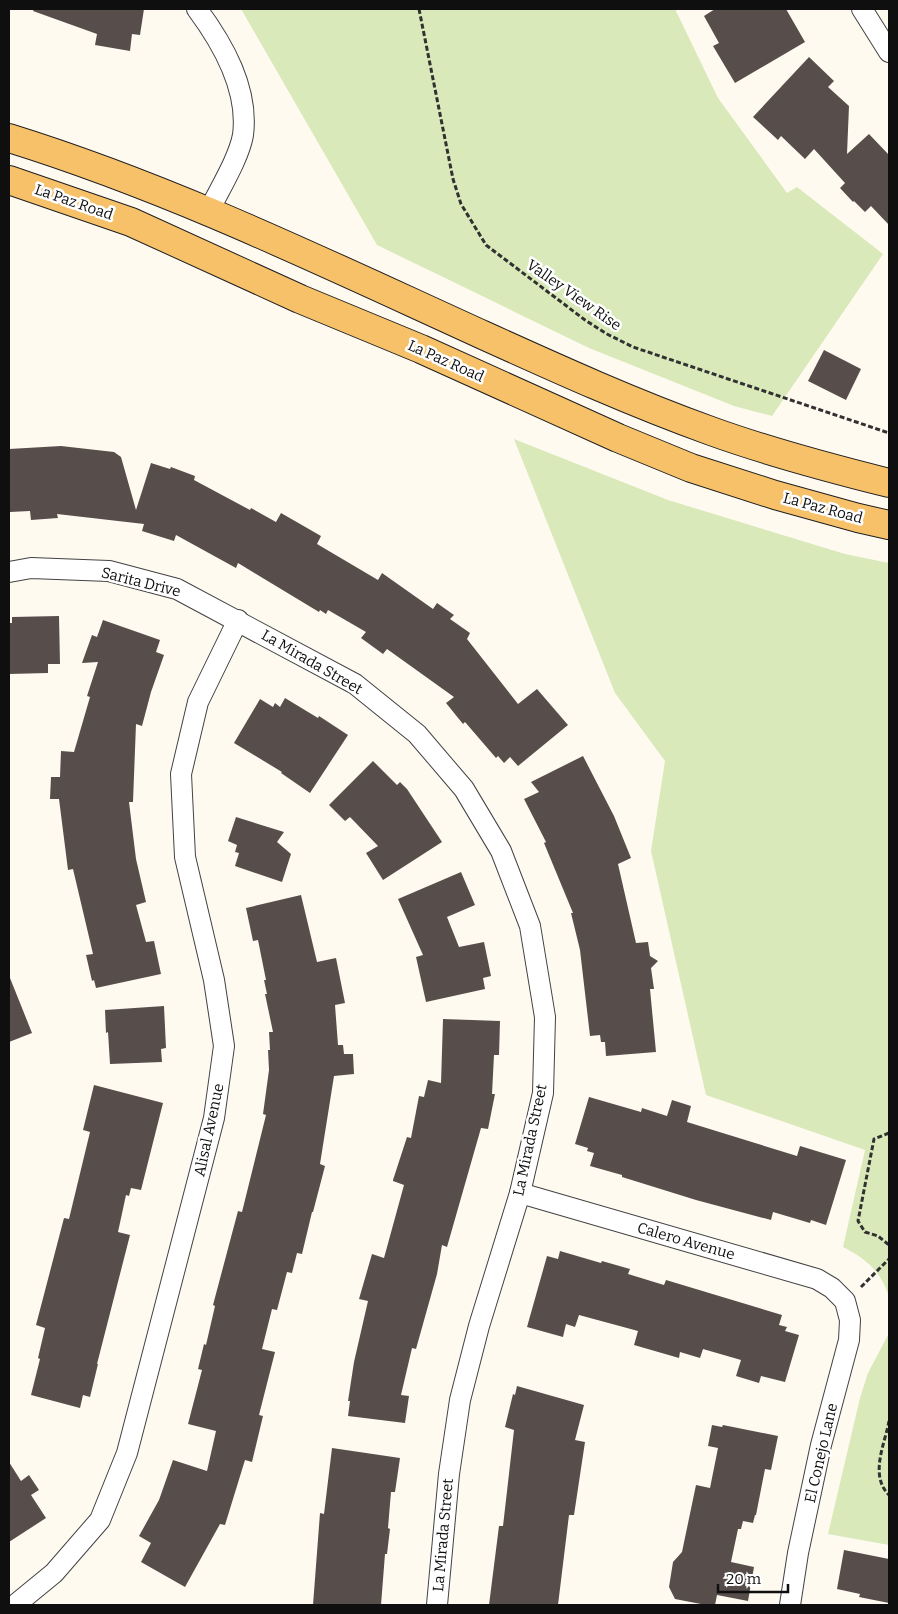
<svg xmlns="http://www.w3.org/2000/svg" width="898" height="1614" viewBox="0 0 898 1614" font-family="Bitter,serif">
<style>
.green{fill:#d9e9ba}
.building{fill:#574e4b}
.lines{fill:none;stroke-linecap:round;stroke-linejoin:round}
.street-casing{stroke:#424242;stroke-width:22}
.primary-casing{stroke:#202020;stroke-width:30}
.path{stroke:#313131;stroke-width:3;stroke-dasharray:5 2.5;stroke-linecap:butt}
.street{stroke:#fff;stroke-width:20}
.primary{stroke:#f6c169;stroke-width:28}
.labels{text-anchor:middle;stroke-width:5;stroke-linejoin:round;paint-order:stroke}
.street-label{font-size:15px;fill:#0f0f0f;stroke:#fff}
</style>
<rect width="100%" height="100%" fill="#fffaf0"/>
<g class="green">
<path d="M241 9H675L718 98 787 193 797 187 883 254 772 416 734 406 589 348 377 245Z"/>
<path d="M514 439 668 500 845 554 889 563V1297C882 1272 865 1258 843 1247L865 1150 706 1095 651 851 665 761 615 693Z"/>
<path d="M889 1320V1545L828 1534 860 1398 868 1373 888 1335Z"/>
</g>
<g class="building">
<path d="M34 9H144L140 35 132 34 130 51 95 45 97 34 33 11Z"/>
<path d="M715 9H786L805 42 735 83 713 46 719 43 704 16Z"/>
<path d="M809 57 834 81 828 87 849 106 847 154 869 134 889 155V225L871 206 865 212 854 201 853 202 840 188 845 183 814 149 805 159 781 136 778 140 753 117Z"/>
<path d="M824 350 861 369 846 400 808 381Z"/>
<path d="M61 446 114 452 121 457 136 510 151 463 170 469 171 467 195 476 194 480 250 510 251 508 276 522 281 513 321 536 317 544 378 580 382 573 433 609 437 603 454 615 450 619 470 633 467 639 518 704 537 689 568 725 518 766 510 757 504 763 498 756 496 758 465 722 463 724 446 703 454 697 387 649 383 654 361 638 366 632 328 610 326 614 320 610 319 612 238 563 236 568 176 535 174 541 142 531 144 524 57 514 58 518 31 520 30 511 10 512 9 449Z"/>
<path d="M59 616 60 664H48V673L9 674V623H12V617Z"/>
<path d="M103 620 160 640 156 652 164 655 151 692 142 726 136 724 133 802H129L136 859 146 902 136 905 146 942 154 941 161 974 96 988 94 980 92 981 86 955 93 954 73 869 68 870 59 799H50L51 777H60L61 751 74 752 90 697 87 696 98 662 82 663 92 635 97 637Z"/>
<path d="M285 698 318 718 319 716 348 735 310 793 281 773 282 772 234 743 260 699 273 707 275 703 280 707Z"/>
<path d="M583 756 614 816 631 858 618 864 636 943 648 942 650 956 658 961 651 968 654 989H650L656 1052 606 1056 605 1042H601L600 1035 590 1036 580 950 571 913H573L544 843 546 842 524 799 539 792 531 782Z"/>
<path d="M373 761 397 785 400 782 407 789 442 842 383 880 366 853 378 846 350 817 345 821 329 805Z"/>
<path d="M236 817 284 832 277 842 291 854 282 882 235 866 239 853 235 852 237 845 228 841Z"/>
<path d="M461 872 475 905 447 917 459 947 484 942 491 976 483 978 485 989 426 1002 416 957 423 955 398 899Z"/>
<path d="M301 895 317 962 336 958 345 1003 335 1005 338 1045H343L344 1054H353L354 1074 334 1076 320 1164 325 1166 313 1212H312L302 1254 297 1253 292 1273 287 1272 277 1310 272 1309 262 1349 275 1352 259 1415 263 1416 252 1462 245 1460 225 1525 220 1524 185 1587 141 1562 151 1543 139 1536 159 1500 173 1460 207 1471 216 1431 188 1424 202 1370 198 1369 204 1344 206 1345 215 1306 213 1305 238 1211 242 1212 266 1115 263 1114 269 1070 268 1050H270L269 1032H273L265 994H267L264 980H266L258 940 253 941 246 908Z"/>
<path d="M10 978 32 1033 9 1042V979Z"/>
<path d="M164 1006 166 1048 161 1049 162 1062 110 1064 108 1032 106 1033 105 1010Z"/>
<path d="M443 1019 500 1021 499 1055H494L492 1094H495L488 1129 481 1128 447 1247 442 1245 437 1274 416 1349 412 1348 401 1395 409 1396 405 1423 348 1416 350 1401H348L354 1362 368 1301 359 1299 372 1254 384 1258 404 1185 393 1181V1180L407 1137 411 1138 419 1096 424 1097 428 1080 441 1083Z"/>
<path d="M94 1085 163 1103 141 1190 131 1188 129 1196 126 1195 118 1232 130 1235 97 1364H98L90 1397 83 1395 80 1408 31 1395 40 1359 38 1358 45 1328 36 1325 64 1218 69 1219 90 1132 83 1130Z"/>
<path d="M589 1097 641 1112 642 1108 667 1116 672 1100 691 1106 687 1122 797 1156 800 1146 846 1160 826 1225 811 1220 810 1223 773 1212 771 1220 696 1200 622 1177V1175L590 1166 594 1153 587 1151 588 1148 575 1144Z"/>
<path d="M560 1251 601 1263 602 1261 630 1269 628 1274 664 1285 666 1280 782 1315 779 1325 787 1327 785 1331 799 1335 785 1382 761 1376 759 1383 736 1376 741 1360 703 1349 700 1358 680 1352 679 1358 634 1345 638 1331 579 1315 575 1327 566 1324 563 1337 527 1327 547 1256 558 1259Z"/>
<path d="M517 1386 584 1405 575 1440 585 1442 574 1515H569L558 1605H489L499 1526H503L514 1430 505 1427 513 1394 515 1395Z"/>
<path d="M712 1425 722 1427 723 1425 778 1436 771 1470 765 1469 756 1515H755L753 1523 743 1521 741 1529H738L731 1562 754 1567 748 1601 717 1595 715 1605H706L675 1599 669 1587 673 1562 682 1552 696 1485 710 1488 718 1448 708 1446Z"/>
<path d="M332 1448 400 1458 395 1492H391L388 1528 390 1529 387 1554H385L381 1605H313L320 1513 324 1514Z"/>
<path d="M9 1462 21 1481 29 1475 39 1490 31 1495 46 1518 9 1542Z"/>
<path d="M844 1550 889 1559V1603L859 1597 860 1594 837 1589Z"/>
</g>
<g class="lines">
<defs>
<g id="street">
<path d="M197 9C223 44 249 89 243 135 239 158 219 190 209 211"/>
<path d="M862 9 889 52"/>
<path d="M9 572 31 568 109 571 177 589 355 684 417 734 464 789 501 851 530 926 545 1017 543 1093 520 1193 479 1326 460 1400 449 1474 437 1605"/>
<path d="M520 1193 817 1279 832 1288 845 1301 850 1320 849 1340 821 1445 798 1553 790 1605"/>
<path d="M15 1605 54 1573 100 1520 127 1453 214 1118 224 1046 214 980 185 857 181 774 198 702 238 620"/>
</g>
<g id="primary">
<path d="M9 138C173 189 327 264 483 335 558 369 633 403 711 431 769 452 829 468 889 483"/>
<path d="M9 180 131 222 300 299 421 349 618 438 691 468 775 495 858 518 889 525"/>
</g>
</defs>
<use href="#street" class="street-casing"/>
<use href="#primary" class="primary-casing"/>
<g class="path">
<path d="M419 9 453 179 461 204 486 245 585 320 607 334 633 347 889 433"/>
<path d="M889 1133 874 1139 858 1221 865 1232 878 1236 889 1245"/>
<path d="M861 1287 889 1259"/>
<path d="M889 1421C885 1444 869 1475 889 1495"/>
</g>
<use href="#street" class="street"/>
<use href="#primary" class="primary"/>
</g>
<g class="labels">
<g class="street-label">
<text transform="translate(74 202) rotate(19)" y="5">La Paz Road</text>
<text transform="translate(574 295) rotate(35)" y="5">Valley View Rise</text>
<text transform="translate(446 361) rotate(24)" y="5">La Paz Road</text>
<text transform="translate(823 508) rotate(15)" y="5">La Paz Road</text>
<text transform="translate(141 582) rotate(14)" y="5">Sarita Drive</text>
<text transform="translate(312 662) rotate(30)" y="5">La Mirada Street</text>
<text transform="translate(209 1130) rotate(-78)" y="5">Alisal Avenue</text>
<text transform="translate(530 1140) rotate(-78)" y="5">La Mirada Street</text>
<text transform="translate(686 1241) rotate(16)" y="5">Calero Avenue</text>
<text transform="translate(821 1453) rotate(-77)" y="5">El Conejo Lane</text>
<text transform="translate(443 1535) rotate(-85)" y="5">La Mirada Street</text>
</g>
</g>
<rect width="898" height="1614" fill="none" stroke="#0f0f0f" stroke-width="20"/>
<path d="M718 1584v8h70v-8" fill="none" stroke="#0f0f0f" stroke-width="2.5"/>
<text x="726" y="1584" font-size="15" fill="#0f0f0f" stroke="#ffffff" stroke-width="4" paint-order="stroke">20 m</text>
</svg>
